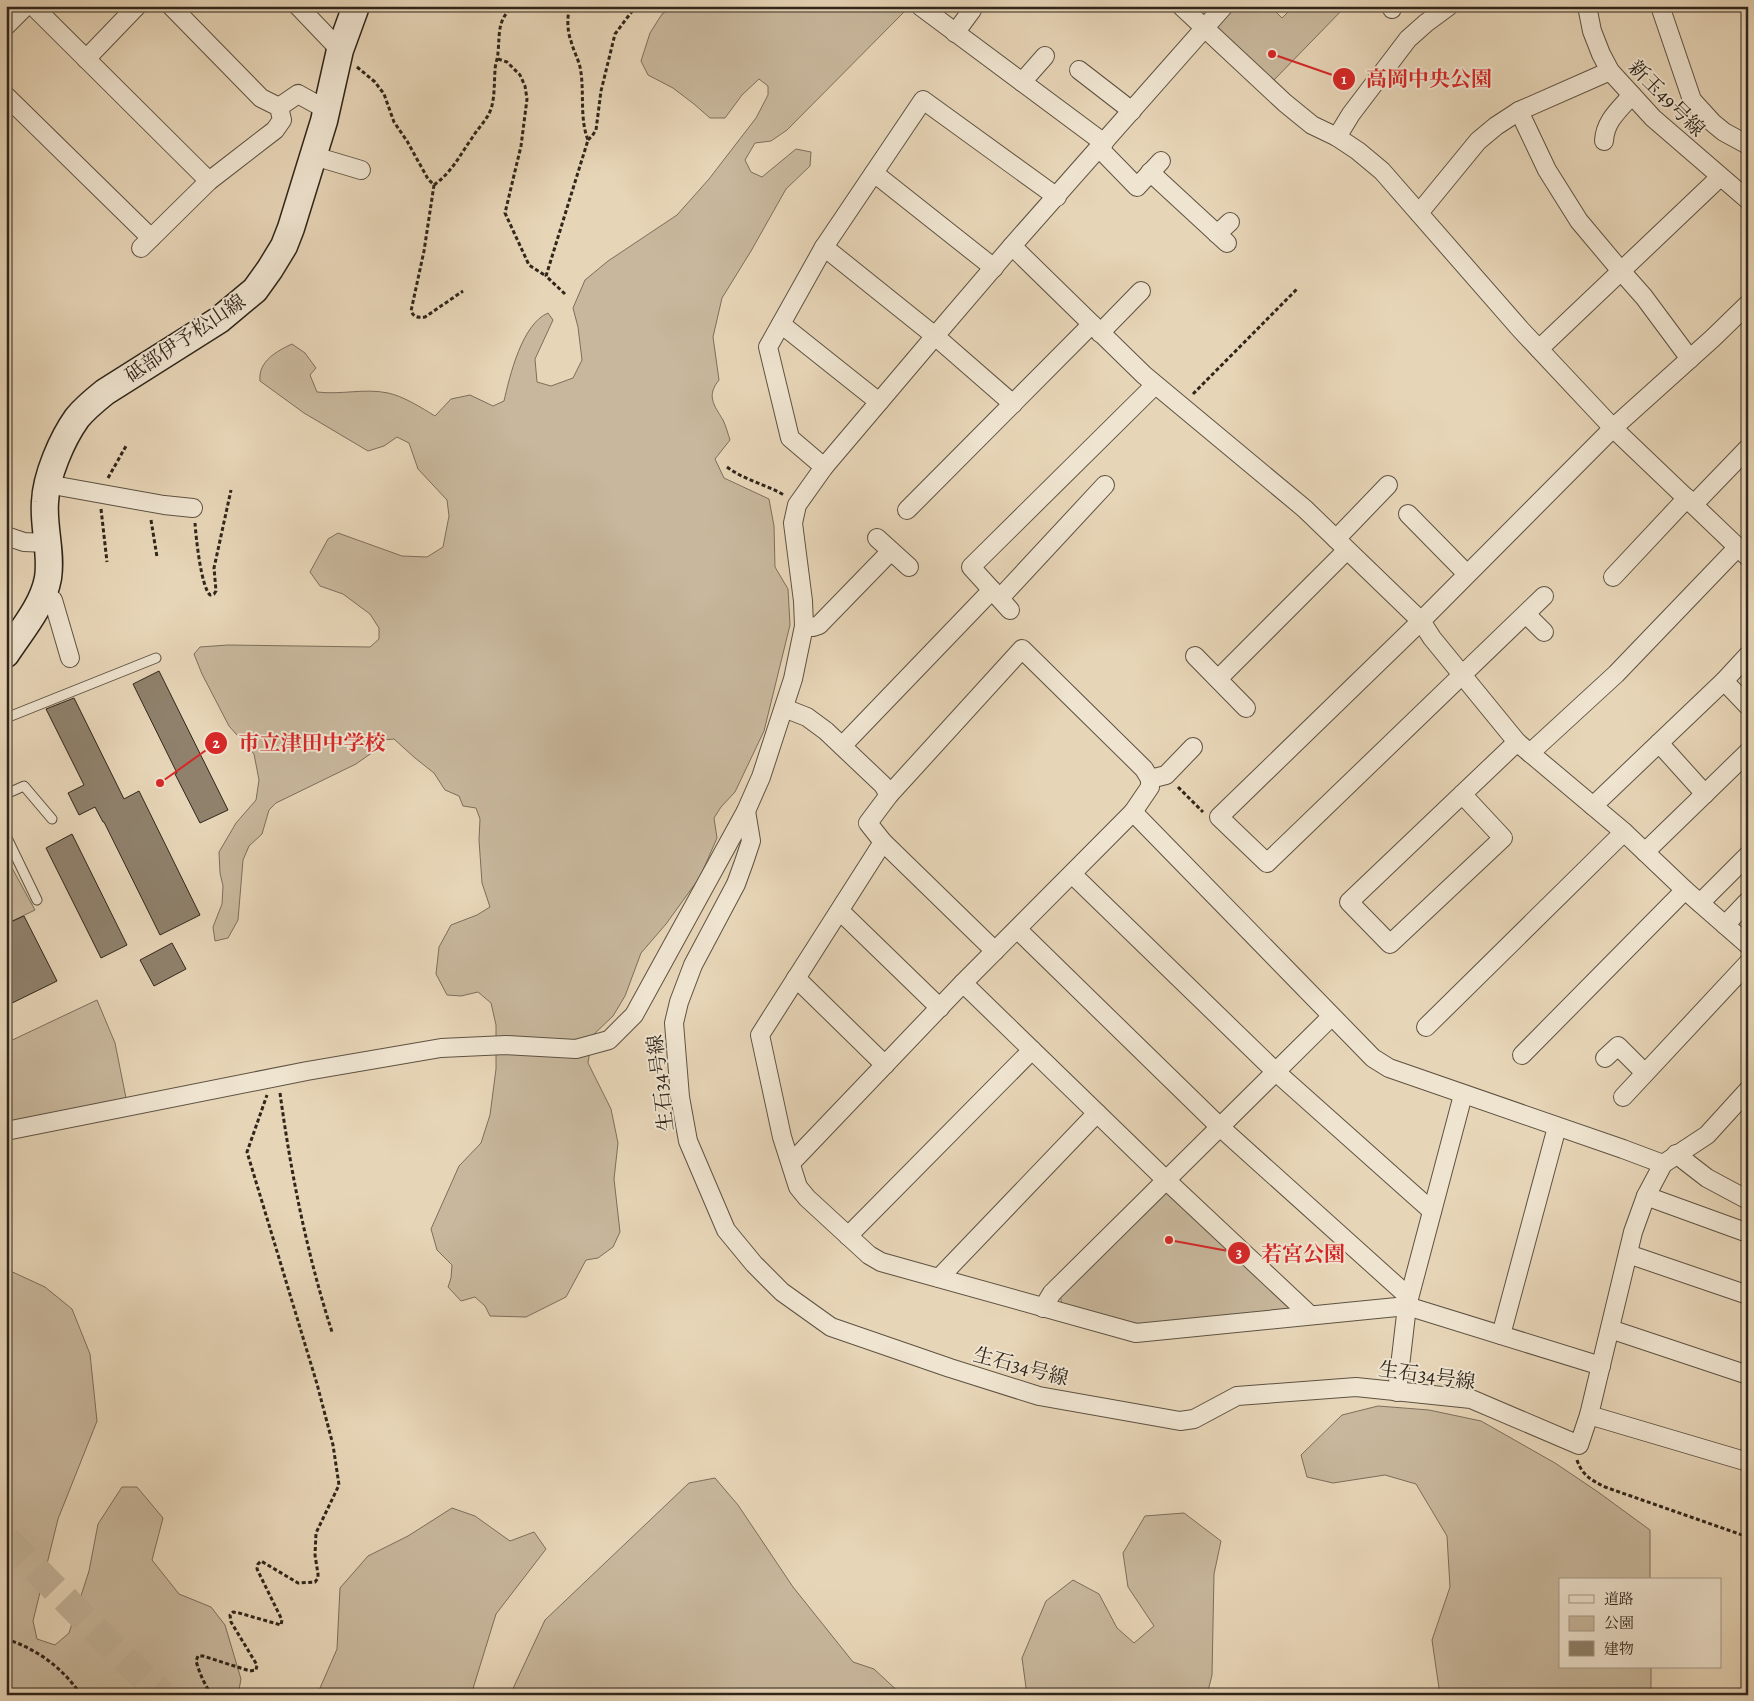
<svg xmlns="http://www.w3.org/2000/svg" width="1754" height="1701" viewBox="0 0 1754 1701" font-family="Alegreya,'Noto Serif JP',serif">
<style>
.green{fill:#c8b79c;stroke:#7c6e5c}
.building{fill:#8f816c;stroke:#30261b}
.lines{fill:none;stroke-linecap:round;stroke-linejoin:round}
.primary-tunnel{stroke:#c2b298;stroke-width:28;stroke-dasharray:28 14;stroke-linecap:butt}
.lane-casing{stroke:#5e5242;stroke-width:11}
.street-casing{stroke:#5e5242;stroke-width:20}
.secondary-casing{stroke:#30261b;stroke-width:29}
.path{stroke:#30261b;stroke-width:3;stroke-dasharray:4 2.5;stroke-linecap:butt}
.lane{stroke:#efe4d0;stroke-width:9}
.street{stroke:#efe4d0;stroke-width:18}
.secondary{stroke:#efe4d0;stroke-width:26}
.labels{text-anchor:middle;stroke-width:4;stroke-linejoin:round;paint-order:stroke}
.street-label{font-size:20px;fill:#30261b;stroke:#efe4d0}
.leader{fill:none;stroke:#d62828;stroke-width:2}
.callout-dot{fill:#d62828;stroke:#efe4d0;stroke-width:2}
.mark-label{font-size:15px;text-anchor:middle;font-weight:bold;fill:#fff}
.callout-label{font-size:21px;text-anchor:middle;font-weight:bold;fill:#d62828;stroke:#efe4d0;stroke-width:4;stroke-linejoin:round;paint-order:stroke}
</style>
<rect width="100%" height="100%" fill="#e7d5b7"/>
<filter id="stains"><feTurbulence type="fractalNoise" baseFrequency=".004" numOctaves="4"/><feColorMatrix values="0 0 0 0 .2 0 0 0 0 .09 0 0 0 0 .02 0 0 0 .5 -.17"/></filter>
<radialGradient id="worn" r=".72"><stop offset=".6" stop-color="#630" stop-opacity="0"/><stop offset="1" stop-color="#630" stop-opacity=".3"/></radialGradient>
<g class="green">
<path d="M676 6H902L905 11 787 130 771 141 755 143 745 160 751 172 762 177 796 149 811 152 810 166 786 189 751 251 722 298 713 337 719 380C706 396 714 405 723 420 726 426 728 434 730 440L715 459 724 478 769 499 774 526 775 567 788 589 790 625 764 731 735 792 721 807 714 818 717 838 700 877 666 924 641 953 625 996 613 1016 592 1036 588 1063 611 1109 618 1143 614 1179 620 1232 613 1247 598 1258 586 1260 566 1297 526 1317 490 1316 485 1306 475 1297 461 1301 448 1287 451 1278 452 1265 437 1250 431 1229 459 1166 481 1143 490 1115 496 1069V1025L491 1003 478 992 461 996 447 995 436 974 439 947 451 925 477 915 490 907 482 883 479 840 480 819 476 808 463 806 459 796 445 790 434 773 415 758 394 739 384 740 373 752 356 764 276 803 269 810 262 834 249 846 243 860 238 920 228 938 215 941 213 927 222 904 223 886 220 873 219 852 236 823 256 800 259 780 254 754 229 726 202 674 194 654 200 647 228 645 370 647 379 639V628L370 614 343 594 320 586 310 572 328 539 338 533 402 556 427 557 443 547 449 516 447 500 418 469 409 443 397 437 384 446 368 451 304 413 260 381C258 361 277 351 292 344L305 353 316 368 310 375 317 392C341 395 365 388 388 393 403 396 422 408 435 416L451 399 470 395 493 406 504 401C510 375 522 324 548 313L553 320 535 359 537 382 551 386 573 378 582 360 578 327 573 308 585 280 608 261 677 215 709 179 756 118 768 95V86L759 79 742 95 725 118H710L694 104 673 88 648 75 641 61 650 33 662 14Z"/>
<path d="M1234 6H1270L1282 18 1294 6H1346L1273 81 1216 26Z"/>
<path d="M6 857 35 910 6 924Z"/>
<path d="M97 1000 115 1043 126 1098 58 1115 6 1124V1043Z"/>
<path d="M1168 1187 1300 1312 1131 1327 1062 1306 1060 1293Z"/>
<path d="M6 1269 45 1287 72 1309 90 1354 97 1421 58 1519 33 1621 37 1639 55 1645 69 1633 89 1571 98 1524 122 1487H137L163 1518 152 1560 179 1594 211 1607 225 1625 241 1679 238 1695H6Z"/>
<path d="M1378 1406 1429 1410 1481 1421 1555 1463 1598 1492 1650 1530V1580H1560V1667H1651V1695H1440L1432 1640 1450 1587 1447 1536 1416 1484 1385 1475 1333 1483 1307 1477 1301 1455 1342 1415Z"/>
<path d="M715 1478 738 1505 793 1587 853 1662 874 1669 902 1695H510L545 1620 689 1483Z"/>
<path d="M452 1508 475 1516 510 1541 534 1532 546 1549 496 1614 471 1695H317L337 1649 340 1588 368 1556 408 1536Z"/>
<path d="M1184 1513 1221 1541 1214 1574 1212 1675 1207 1695H1027L1022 1658 1046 1601 1073 1580 1099 1594 1117 1628 1134 1643 1154 1626 1128 1587 1123 1553 1145 1516Z"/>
</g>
<g class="building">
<path d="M159 671 228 810 200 823 175 774 177 773 133 684Z"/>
<path d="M74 698 124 799 139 791 200 915 160 935 104 822H103L95 807 79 815 68 793 84 785 46 709Z"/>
<path d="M72 834 127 945 101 958 46 848Z"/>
<path d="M24 916 57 981 6 1006V924Z"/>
<path d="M172 943 186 969 154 986 140 960Z"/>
</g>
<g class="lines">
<path class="primary-tunnel" d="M6 1539 121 1656 163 1695"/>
<defs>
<g id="lane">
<path d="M6 718 156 658"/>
<path d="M6 794 24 786 52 819"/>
<path d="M6 836 37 900"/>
</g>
<g id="street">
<path d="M33 6 209 181"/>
<path d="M298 6 340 50"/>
<path d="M920 6 1104 143"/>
<path d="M1181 6 1285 103 1312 125 1337 137 1358 151 1382 171 1521 330 1613 428 1748 557"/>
<path d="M1587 6 1592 31 1601 54 1610 71 1653 118 1748 200"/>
<path d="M1660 6 1692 100 1713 123 1724 132 1748 145"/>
<path d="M1392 9 1393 6"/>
<path d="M6 26 26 6"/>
<path d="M955 33 972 10"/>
<path d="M86 59 137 6"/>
<path d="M1079 70 1132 111"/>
<path d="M1022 82 1045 56"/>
<path d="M6 96 151 238"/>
<path d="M279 107 298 94 327 110"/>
<path d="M1519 111 1547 170 1579 221 1621 271 1644 297 1690 359"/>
<path d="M1337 137 1351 114 1408 39 1426 23 1449 6"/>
<path d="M1604 141C1605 121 1619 110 1632 95"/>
<path d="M1099 148 1137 187 1161 161"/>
<path d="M314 156 361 170"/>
<path d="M1150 172 1227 243"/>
<path d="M874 173 994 268"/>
<path d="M1419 213 1478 141 1496 126 1519 111 1610 71"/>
<path d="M1217 234 1230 222"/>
<path d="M1012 246 1144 375 1305 509 1421 621 1432 638 1517 742 1624 832 1685 890 1748 945"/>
<path d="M824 247 935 336 1013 404"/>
<path d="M141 248 209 181 275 130 282 120 279 107 261 98 171 6"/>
<path d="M781 324 879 402"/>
<path d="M1100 333 1141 291"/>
<path d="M1539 349 1720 177"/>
<path d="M824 467 790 438 768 347 824 247 923 100 1057 197"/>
<path d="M47 484 164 505 193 508"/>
<path d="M1694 504 1748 448"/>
<path d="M907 510 1092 324"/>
<path d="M1408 514 1467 574"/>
<path d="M6 536 24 542 47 543"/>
<path d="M877 538 909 567"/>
<path d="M1336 539 1388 485"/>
<path d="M1613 577 1687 498"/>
<path d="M43 594 53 600 70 658"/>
<path d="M1544 596 1267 863 1219 817 1421 621 1613 428 1713 338 1748 304"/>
<path d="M1000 598 1105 485"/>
<path d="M1010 610 971 567 1155 385"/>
<path d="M1526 614 1544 632"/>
<path d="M804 626 813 627 819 625 891 551"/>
<path d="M1195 656 1246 708"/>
<path d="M1218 679 1347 550"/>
<path d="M1724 681 1748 706"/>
<path d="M784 708 807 717 826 731 883 785 889 795"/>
<path d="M1659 743 1705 794"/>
<path d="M842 746 992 590"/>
<path d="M1530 753 1616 674 1738 547"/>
<path d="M1150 779 1166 775 1193 747"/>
<path d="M1462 794 1503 838 1390 944 1349 902 1517 742"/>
<path d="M1593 806 1724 681 1748 655"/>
<path d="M746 811 751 841 744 862 736 884 693 965 679 1002 674 1023 680 1097 688 1141 726 1230 754 1264 782 1292 831 1327 950 1368 1039 1396 1180 1421 1194 1419 1237 1396 1356 1387 1471 1399 1579 1445 1589 1415 1633 1232 1646 1196 1663 1164 1707 1135 1748 1090"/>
<path d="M883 842 995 951"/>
<path d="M1645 852 1748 752"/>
<path d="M1072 874 1276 1072 1432 1211"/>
<path d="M1700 903 1748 855"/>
<path d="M840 911 940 1008"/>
<path d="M1725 925 1748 901"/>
<path d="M1017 929 1220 1127 1409 1297"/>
<path d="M796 978 885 1065"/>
<path d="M963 983 1166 1180 1310 1315"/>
<path d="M1426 1027 1624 832"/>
<path d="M1522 1055 1685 890"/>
<path d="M1605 1058 1618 1046 1645 1073"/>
<path d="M1623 1097 1748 963"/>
<path d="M6 1131 307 1071 441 1048 506 1045 576 1049 609 1040 634 1015 746 811 761 777 793 679 804 626 803 601 793 523 797 505 824 467 935 336 1012 246 1224 6"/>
<path d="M1676 1154 1707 1178 1748 1200"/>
<path d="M791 1163 963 983 1133 812"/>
<path d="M1646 1196 1748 1233"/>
<path d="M848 1236 1032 1050"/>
<path d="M1628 1254 1748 1295"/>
<path d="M939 1278 1097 1113"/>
<path d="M1043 1308 1052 1293 1331 1017"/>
<path d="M1610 1329 1748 1375"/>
<path d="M1501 1335 1557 1127"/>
<path d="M1601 1366 1407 1306 1136 1333 881 1262 869 1255 807 1198 798 1187 782 1137 760 1035 883 842 868 823 889 795 1022 649 1144 769 1150 779V787L1133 812 1373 1058 1389 1068 1623 1149 1663 1164"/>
<path d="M1397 1392 1407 1306 1463 1095"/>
<path d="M1589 1415 1748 1462"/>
</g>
<path id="secondary" d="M6 654C21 631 43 606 48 578 52 553 43 527 45 502 46 476 62 439 77 418 85 408 95 400 105 392L219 320 255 290 270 269 284 246 291 228 324 121 340 50 356 6"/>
</defs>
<use href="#lane" class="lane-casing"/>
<use href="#street" class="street-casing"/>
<use href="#secondary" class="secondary-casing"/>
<g class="path">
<path d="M498 59 507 62 520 75 525 86 527 99 521 146 505 213 529 265 546 276"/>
<path d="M357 67 375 82 384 94 394 122 407 141 428 179 434 185 424 251 411 311C414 317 417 318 425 317L463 291"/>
<path d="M588 140 592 136 596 130 601 91 615 34 636 6"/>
<path d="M434 185C452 172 460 155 472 138 478 128 487 120 491 109 495 96 494 83 495 71 495 64 498 58 498 52 500 32 497 21 513 6"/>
<path d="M565 294 546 276 588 140C579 117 585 91 580 67 578 58 573 50 571 41 567 31 567 16 570 6"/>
<path d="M1193 394 1298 288"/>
<path d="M727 467C744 480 765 484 784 495"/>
<path d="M108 478 126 446"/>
<path d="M101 509 107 562"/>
<path d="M151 520 157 557"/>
<path d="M195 523C196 538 201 586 210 595L214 594 216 591 214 568 231 490"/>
<path d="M1178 787 1203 812"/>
<path d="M280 1093C291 1174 307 1254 332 1332"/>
<path d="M1577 1460C1582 1475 1591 1480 1605 1487L1748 1537"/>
<path d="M6 1639C37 1649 63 1668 81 1695"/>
<path d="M212 1695C204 1684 200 1674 196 1661L198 1656H203L250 1671 256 1670 257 1665 231 1622 230 1615 233 1612 239 1613 281 1625 282 1620 257 1569 258 1564 261 1561 298 1583 315 1582 318 1578V1574L315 1555 316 1533 339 1485 333 1445 317 1384 247 1152 267 1095"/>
</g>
<use href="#lane" class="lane"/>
<use href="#street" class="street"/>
<use href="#secondary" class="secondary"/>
</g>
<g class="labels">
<g class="street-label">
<text transform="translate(1667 98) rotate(45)" y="7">新玉49号線</text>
<text transform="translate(185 338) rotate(-34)" y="7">砥部伊予松山線</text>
<text transform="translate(660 1083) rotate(-97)" y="7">生石34号線</text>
<text transform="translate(1021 1366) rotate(15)" y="7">生石34号線</text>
<text transform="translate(1427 1375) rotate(8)" y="7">生石34号線</text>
</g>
</g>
<path class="leader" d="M1272 54L1344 79M160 783L216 743M1169 1240L1239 1253"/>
<g class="callout-dot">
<circle cx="1272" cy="54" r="5"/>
<circle cx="160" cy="783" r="5"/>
<circle cx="1169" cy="1240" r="5"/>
<circle cx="1344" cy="79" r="12"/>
<circle cx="216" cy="743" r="12"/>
<circle cx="1239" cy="1253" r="12"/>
</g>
<g class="mark-label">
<text x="1344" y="84">1</text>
<text x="216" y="748">2</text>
<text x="1239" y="1258">3</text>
</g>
<g class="callout-label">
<text x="1429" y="86">高岡中央公園</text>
<text x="312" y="750">市立津田中学校</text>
<text x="1303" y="1261">若宮公園</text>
</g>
<rect width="1754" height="1701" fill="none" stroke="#e7d5b7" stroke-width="25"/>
<rect x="8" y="8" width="1739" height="1686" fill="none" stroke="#30261b" stroke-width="2.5"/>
<rect x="12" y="12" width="1729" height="1676" fill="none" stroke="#30261b"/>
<rect x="1559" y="1578" width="162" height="90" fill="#efe4d0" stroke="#a39888"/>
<rect x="1569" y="1595" width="25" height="8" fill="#efe4d0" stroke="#a39888"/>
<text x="1604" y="1604" font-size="15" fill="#30261b">道路</text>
<rect x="1569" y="1616" width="25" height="15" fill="#c8b79c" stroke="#a39888"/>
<text x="1604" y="1628" font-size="15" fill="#30261b">公園</text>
<rect x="1569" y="1641" width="25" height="15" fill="#8f816c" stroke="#a39888"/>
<text x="1604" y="1654" font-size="15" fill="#30261b">建物</text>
<rect width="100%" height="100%" filter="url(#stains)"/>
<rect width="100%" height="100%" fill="url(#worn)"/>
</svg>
